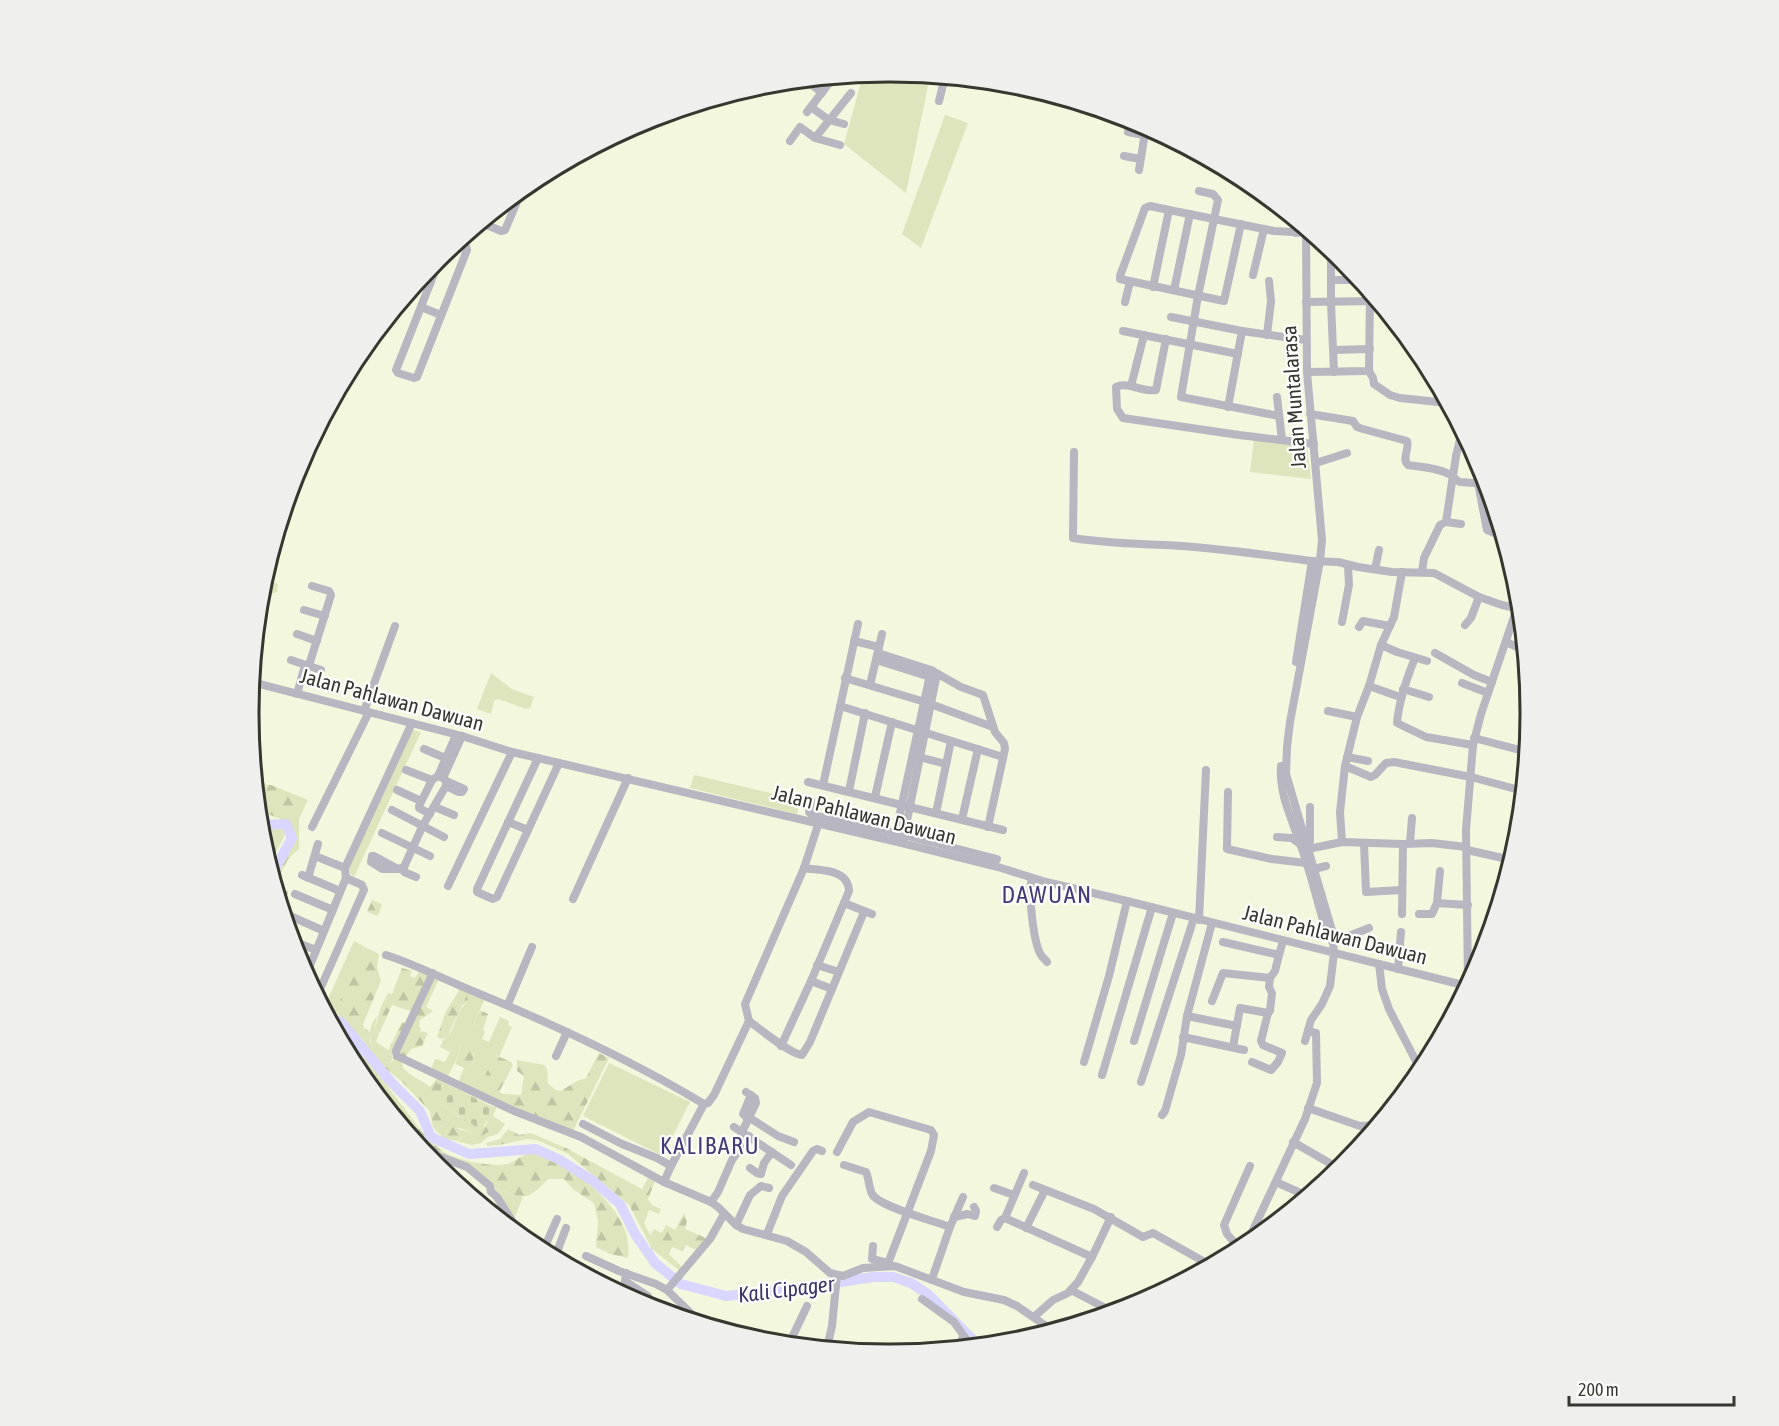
<svg xmlns="http://www.w3.org/2000/svg" width="1779" height="1426" viewBox="0 0 1779 1426" font-family="'Asap Condensed',sans-serif">
<style>
.green{fill:#dee5bc}
.forest{fill:url(#forest-firs)}
.cemetery{fill:url(#cemetery-stones)}
.lines{fill:none;stroke-linecap:round;stroke-linejoin:round}
.river{stroke:#d9d6ff;stroke-width:10}
.minor{stroke:#b7b6c1;stroke-width:8}
.labels{text-anchor:middle;stroke-width:4.5;stroke-linejoin:round;paint-order:stroke}
.street-label{font-size:21px;fill:#36372e;stroke:#fff}
.water-label{font-size:22px;font-style:italic;fill:#3c3367;stroke:#fff}
.quarter-label{font-size:24px;letter-spacing:1.5px;fill:#443a77;stroke:#fff}
.rim{fill:none;stroke:#36372e;stroke-width:3}
</style>
<defs>
<pattern id="forest-firs" width="22" height="20" patternUnits="userSpaceOnUse" patternTransform="scale(1.5)"><rect width="22" height="20" fill="#dee5bc"/><path d="M5 1l3.5 6h-7zM16 11l3.5 6h-7z" fill="#bfc5a2"/></pattern>
<pattern id="cemetery-stones" width="16" height="16" patternUnits="userSpaceOnUse" patternTransform="scale(1.5)"><rect width="16" height="16" fill="#dee5bc"/><path d="M2 7V4a2 2 0 0 1 4 0v3zM10 15v-3a2 2 0 0 1 4 0v3z" fill="#bfc5a2"/></pattern>
</defs>
<rect width="100%" height="100%" fill="#f3f7de"/>
<g class="green">
<path d="M890 72 930 76 906 193 844 144 863 75Z"/>
<path d="M945 115 968 123 921 248 902 234Z"/>
<path d="M1254 439 1307 446 1311 479 1250 472Z"/>
<path d="M491 673 512 689 534 697 530 708 526 709 498 699 494 701 491 714 477 709Z"/>
<path d="M412 730 421 732 354 877 350 873 349 863Z"/>
<path d="M694 775 800 800 797 814 690 788Z"/>
<path d="M282 829 285 833 283 839 281 835 261 839 260 830Z"/>
<path d="M354 941 365 947C359 961 347 996 337 1005 332 1009 328 1007 323 1006L320 1001H327Z"/>
<path d="M467 991 485 999 475 1019 474 1025 485 1031 482 1039 489 1042 500 1017 509 1021 508 1025 512 1027 499 1057 496 1055 495 1065 488 1071 480 1092 458 1083 464 1068V1070L472 1065 474 1053 460 1044 459 1054 447 1078 431 1069 435 1059 445 1062 450 1052 440 1047 443 1040C457 1032 454 1010 468 1002Z"/>
<path d="M377 1016 375 1029 379 1034 376 1042 391 1052 393 1058 390 1063 383 1055 374 1051C369 1039 368 1026 377 1016Z"/>
<path d="M609 1063 690 1102 663 1156 583 1116Z"/>
<path d="M497 1106 493 1116 505 1124 498 1134 488 1137 481 1143 472 1145 456 1141C462 1137 467 1138 473 1133L460 1128H452V1116L455 1113 462 1117 463 1123 490 1127 486 1125 493 1107Z"/>
<path d="M493 1188 523 1197 514 1219Z"/>
</g>
<g class="forest">
<path d="M267 569C268 577 270 581 278 584L277 592 272 594 265 618 259 611 261 588Z"/>
<path d="M262 784 271 785 308 800 299 819V849L288 859 276 883 288 892 283 910 273 877 293 836 289 823 268 814H258L256 785Z"/>
<path d="M278 835H281L283 839 269 864 261 839Z"/>
<path d="M372 900 382 904 378 916 367 912Z"/>
<path d="M365 947 379 954 377 967 381 981 363 1024 364 1028 370 1032V1040L374 1051 383 1055 390 1063 393 1061V1055L388 1051 402 1022 407 1024 394 1053 402 1061 403 1068C411 1077 422 1080 430 1087L437 1078 439 1080 443 1105 455 1113 452 1116V1127L473 1133 477 1137 474 1139 461 1138 456 1141 444 1138 437 1132 433 1127 430 1112 425 1106 401 1081 383 1066 363 1040 332 1008C347 999 357 963 365 947Z"/>
<path d="M402 968 412 971 410 976 415 978 420 970 430 974 413 1012 392 1005 379 1034 375 1029 380 1009 388 993 392 994Z"/>
<path d="M432 978 439 979 426 1007 433 1011 420 1020 419 1027 421 1028 420 1031 428 1033 422 1046 411 1049 405 1058 397 1052Z"/>
<path d="M460 988 467 991 468 1002 462 1005 447 1038 441 1039 437 1037 446 1011 457 994Z"/>
<path d="M480 1010 488 1014 483 1030 474 1025 475 1019Z"/>
<path d="M333 1025 342 1029 352 1039C369 1062 386 1085 404 1108 415 1123 428 1142 444 1152 457 1160 496 1169 510 1163 519 1159 525 1152 535 1153 545 1154 555 1161 564 1166 594 1185 634 1219 628 1258L610 1254 596 1247 598 1221 594 1203 574 1190 564 1179H548C523 1205 525 1196 493 1188L490 1183 442 1156 394 1115 356 1069Z"/>
<path d="M462 1043 472 1048C475 1056 472 1068 467 1074L464 1073V1068L455 1064 459 1054 460 1044Z"/>
<path d="M599 1053 609 1058 573 1131 540 1117 516 1110 480 1092 487 1071 495 1065V1055L511 1062 513 1065 499 1092 504 1094 521 1095 524 1076 517 1071V1060L544 1065 547 1069 548 1084 556 1090 561 1091 577 1081 586 1078Z"/>
<path d="M462 1117 481 1130 486 1125 490 1127 489 1131 481 1137 463 1123Z"/>
<path d="M508 1129 519 1135 531 1133 566 1148 642 1189 648 1178 655 1181 648 1199 652 1205 661 1209 659 1214 649 1210 644 1223 650 1235 654 1229 662 1233 666 1225 675 1230 684 1213 687 1221 685 1229 708 1239 698 1251 686 1245 682 1251 672 1247 669 1254 681 1266 683 1270 680 1271 652 1249 629 1205 568 1154 537 1140 527 1139 499 1145 487 1146 486 1143 500 1139Z"/>
</g>
<path class="cemetery" d="M439 1080 493 1107 489 1118 481 1130 443 1105 438 1099Z"/>
<g class="lines">
<g class="river">
<path d="M259 825 286 824 292 838 272 874"/>
<path d="M329 1017 341 1022 391 1082 420 1111 431 1137 469 1154 536 1149 560 1160 593 1181 620 1204 635 1234 655 1263 681 1284 726 1296 802 1288 873 1277H893L911 1283 929 1295 978 1345"/>
</g>
<g class="minor">
<path d="M851 76 856 79"/>
<path d="M806 80 822 93"/>
<path d="M939 101 945 77"/>
<path d="M811 107 829 120 844 124"/>
<path d="M807 112 833 78"/>
<path d="M1145 131 1163 136"/>
<path d="M1128 132 1144 135"/>
<path d="M815 138 851 93"/>
<path d="M790 141 800 127 815 138 840 145"/>
<path d="M1124 156 1140 159"/>
<path d="M1139 170 1146 127"/>
<path d="M1199 191 1213 194 1218 200 1198 296 1181 397 1279 416"/>
<path d="M1169 210 1150 206 1145 208 1120 276V279L1224 301 1241 224"/>
<path d="M482 223 501 231 505 230 522 190"/>
<path d="M1306 230 1307 372 1322 540 1320 561 1290 722 1287 747 1286 774 1333 934 1337 941"/>
<path d="M1296 233V221"/>
<path d="M1331 250V303L1334 372"/>
<path d="M441 256 396 370 398 373 414 378 417 377 467 250 466 246 457 243"/>
<path d="M1253 275 1264 229"/>
<path d="M1332 280H1360"/>
<path d="M1153 287 1169 210 1274 231 1310 233"/>
<path d="M1174 290 1190 214"/>
<path d="M1125 302 1130 282"/>
<path d="M1306 302 1377 301"/>
<path d="M421 307 441 315"/>
<path d="M1171 317 1242 331 1306 340"/>
<path d="M1123 331 1238 354"/>
<path d="M1267 335 1271 301 1269 281"/>
<path d="M1166 339 1156 390C1143 393 1129 381 1116 387L1117 409 1123 418 1239 435 1314 444"/>
<path d="M1334 350 1370 349"/>
<path d="M1369 371 1373 378 1374 384 1390 395 1400 398 1447 403"/>
<path d="M1307 372 1369 371 1370 293"/>
<path d="M1131 386 1144 335"/>
<path d="M1277 397 1282 440"/>
<path d="M1228 407 1242 331"/>
<path d="M1310 414 1353 421 1357 427 1363 429 1407 441C1410 449 1401 458 1408 465 1420 467 1442 468 1452 476 1455 478 1457 481 1460 482L1487 484"/>
<path d="M1074 452 1073 538C1104 543 1134 544 1165 545 1214 547 1263 555 1312 561"/>
<path d="M1316 463 1347 453"/>
<path d="M1478 483 1487 530 1502 536"/>
<path d="M1446 522 1456 456 1462 431"/>
<path d="M1375 569 1379 550"/>
<path d="M1422 572 1424 558 1440 525 1446 522 1461 524"/>
<path d="M304 610 325 616"/>
<path d="M1342 622 1349 585 1348 565"/>
<path d="M1465 625 1471 618 1479 597"/>
<path d="M1359 627 1363 621 1390 626"/>
<path d="M297 634 317 641"/>
<path d="M854 641 879 647"/>
<path d="M1506 642 1524 650"/>
<path d="M1381 645 1397 652 1427 661"/>
<path d="M878 653 931 670 961 687 983 695 995 732 1004 743 1005 749 988 827"/>
<path d="M1435 653 1474 675 1492 682"/>
<path d="M1415 658C1406 680 1399 700 1397 723L1426 737 1473 745"/>
<path d="M291 660 321 670"/>
<path d="M876 660 930 677"/>
<path d="M1296 662 1312 561 1338 562 1358 567 1392 572 1434 573 1479 597 1502 605 1520 609"/>
<path d="M845 678 925 702 993 727"/>
<path d="M252 682 462 736 512 752 902 843 998 867 1046 882 1127 901 1467 986"/>
<path d="M1462 683 1488 693"/>
<path d="M870 685 882 634"/>
<path d="M1369 686 1400 697"/>
<path d="M1403 689 1429 697"/>
<path d="M297 694 304 669 310 662 331 595 329 591 312 586"/>
<path d="M840 706 1003 757"/>
<path d="M364 711 395 626"/>
<path d="M1328 711 1357 717"/>
<path d="M1474 738 1527 752"/>
<path d="M424 749 450 760"/>
<path d="M919 757 946 764"/>
<path d="M1347 757 1368 761"/>
<path d="M538 758 477 889V892L493 899 497 897 559 763"/>
<path d="M1281 766C1279 795 1292 819 1301 846 1311 873 1317 902 1326 930L1333 943 1334 953 1330 986 1322 1004 1311 1020 1305 1041"/>
<path d="M1345 766 1371 777 1375 775 1386 763 1394 762 1471 777 1523 791"/>
<path d="M406 770 432 780"/>
<path d="M438 776 456 735"/>
<path d="M808 782 1003 830"/>
<path d="M823 785 858 624"/>
<path d="M446 786 459 792H462L464 789 446 781"/>
<path d="M397 790 421 801"/>
<path d="M849 791 865 713"/>
<path d="M1228 792 1227 849 1272 859 1306 863"/>
<path d="M875 797 892 722"/>
<path d="M811 801 809 812 812 815 904 835 997 859"/>
<path d="M435 807 454 815"/>
<path d="M1310 807V841"/>
<path d="M392 810 444 837"/>
<path d="M936 813 951 741"/>
<path d="M430 814 419 808V806L432 780 438 776 443 778"/>
<path d="M962 819 978 749"/>
<path d="M508 822 528 830"/>
<path d="M819 822 804 868 745 1004 749 1021C760 1029 790 1054 802 1055L810 1042 864 912"/>
<path d="M312 827 369 712"/>
<path d="M382 833 430 856"/>
<path d="M895 836 931 670"/>
<path d="M1277 837 1292 838 1300 844"/>
<path d="M903 840 937 674"/>
<path d="M1342 842 1340 812 1345 766 1357 717 1369 686 1381 645 1394 617 1402 572"/>
<path d="M1364 843 1366 892 1402 890"/>
<path d="M1410 843 1412 818"/>
<path d="M1308 849 1342 842 1403 844 1432 843 1466 847"/>
<path d="M1467 850 1512 860"/>
<path d="M315 856 345 868"/>
<path d="M372 856H374L398 869H382L371 862Z"/>
<path d="M404 867V872L416 877"/>
<path d="M398 869 404 867 423 825 446 786V781L443 778 462 736"/>
<path d="M1310 870 1326 866"/>
<path d="M302 875 340 891"/>
<path d="M308 878 318 844"/>
<path d="M1032 878C1028 892 1033 942 1041 955 1041 956 1046 960 1047 962"/>
<path d="M448 886 512 752"/>
<path d="M295 894 333 910"/>
<path d="M573 899 628 778"/>
<path d="M844 903 872 914"/>
<path d="M1437 903 1440 871"/>
<path d="M1402 914 1403 844"/>
<path d="M1419 914H1432L1437 903 1468 905"/>
<path d="M288 915 324 931"/>
<path d="M1199 920 1206 770"/>
<path d="M293 941 316 950"/>
<path d="M1223 942 1279 955 1283 941"/>
<path d="M1334 942 1369 928"/>
<path d="M386 955C417 965 445 980 475 992 553 1024 631 1060 704 1104"/>
<path d="M1379 964 1382 989 1389 1009 1421 1071"/>
<path d="M817 965 839 972"/>
<path d="M1398 969 1401 932"/>
<path d="M433 973 396 1051 397 1056 514 1111 581 1137 664 1182 711 1202 718 1207 736 1225 743 1229 787 1241 806 1252 830 1273 843 1276 863 1268 895 1266 964 1292 1004 1300 1017 1306 1052 1330"/>
<path d="M306 975 346 878 345 868 412 723"/>
<path d="M811 981 832 989"/>
<path d="M1468 984 1466 830 1473 745 1481 714 1517 608"/>
<path d="M317 996 364 890 362 885 346 878"/>
<path d="M1212 1001 1223 973 1270 978 1275 971 1279 955"/>
<path d="M508 1004 532 947"/>
<path d="M1187 1016 1237 1026"/>
<path d="M1183 1037 1244 1050"/>
<path d="M1134 1041 1173 913"/>
<path d="M781 1046 811 981 849 891C848 868 820 871 804 868"/>
<path d="M1233 1047 1240 1008 1268 1013"/>
<path d="M556 1056 567 1032"/>
<path d="M1084 1062 1109 976 1127 901"/>
<path d="M1252 1062 1271 1070 1278 1062 1282 1053 1263 1045 1261 1041 1268 1013 1270 1011 1272 993 1269 987 1270 978"/>
<path d="M1102 1075 1152 907"/>
<path d="M1141 1082 1194 918"/>
<path d="M1308 1108 1360 1126 1377 1125"/>
<path d="M1162 1115 1165 1111 1181 1055 1187 1016 1212 923"/>
<path d="M750 1118 778 1136 794 1142"/>
<path d="M398 1120 438 1156 467 1167 490 1186 491 1192 497 1197 523 1238"/>
<path d="M749 1120 743 1114 751 1095"/>
<path d="M583 1124 622 1144 657 1158 671 1166"/>
<path d="M734 1127 791 1165"/>
<path d="M742 1132 756 1103 755 1098 746 1092"/>
<path d="M1293 1142 1340 1169"/>
<path d="M837 1152 853 1122 869 1112 931 1130 934 1135 931 1151 887 1266"/>
<path d="M844 1165 866 1172C869 1179 869 1188 872 1194 879 1207 935 1221 950 1227"/>
<path d="M750 1168 757 1173 761 1174 764 1163 772 1152"/>
<path d="M664 1182 671 1166 704 1104 708 1103 714 1095 749 1021"/>
<path d="M1276 1182 1305 1195"/>
<path d="M1033 1185 1094 1209 1143 1237 1153 1233 1210 1265"/>
<path d="M994 1188 1014 1195"/>
<path d="M711 1202 718 1192 732 1160 749 1136"/>
<path d="M954 1217 968 1214 975 1216 976 1211 974 1207"/>
<path d="M1005 1218 1092 1257"/>
<path d="M736 1225 750 1195 761 1186 769 1188"/>
<path d="M997 1227 1001 1220 1005 1218 1024 1173"/>
<path d="M1026 1228 1045 1190"/>
<path d="M767 1234 782 1196 813 1151 817 1149 822 1151"/>
<path d="M1246 1245 1305 1119 1317 1083 1316 1033 1308 1031"/>
<path d="M873 1246 872 1259 888 1263"/>
<path d="M1240 1249 1227 1234 1224 1225 1250 1166"/>
<path d="M543 1251 557 1219"/>
<path d="M586 1256 619 1271 656 1284 667 1290 700 1322"/>
<path d="M555 1257 566 1228"/>
<path d="M626 1273 625 1281 648 1296 645 1305"/>
<path d="M932 1279 950 1227 963 1197"/>
<path d="M667 1290 710 1239 724 1214"/>
<path d="M1071 1290 1113 1312"/>
<path d="M922 1299 954 1322 971 1346"/>
<path d="M1034 1317 1053 1300 1068 1293 1078 1282 1092 1257 1111 1217"/>
<path d="M789 1344 807 1306"/>
<path d="M957 1347 964 1336"/>
<path d="M827 1348 832 1326 837 1275"/>
</g>
</g>
<g class="labels">
<g class="street-label">
<text transform="translate(1294 397) rotate(-94)" y="7">Jalan Muntalarasa</text>
<text transform="translate(392 700) rotate(15)" y="7">Jalan Pahlawan Dawuan</text>
<text transform="translate(864 815) rotate(14)" y="7">Jalan Pahlawan Dawuan</text>
<text transform="translate(1335 935) rotate(14)" y="7">Jalan Pahlawan Dawuan</text>
</g>
<g class="water-label">
<text transform="translate(786 1289) rotate(-7)" y="8">Kali Cipager</text>
</g>
<g class="quarter-label">
<text x="1047" y="903">DAWUAN</text>
<text x="710" y="1154">KALIBARU</text>
</g>
</g>
<path d="M0 0H1779V1426H0ZM889 82H890A630 630 0 0 1 1520 712V714A630 630 0 0 1 890 1344H889A630 630 0 0 1 259 714V712A630 630 0 0 1 889 82Z" fill="#efefee" fill-rule="evenodd"/>
<path class="rim" d="M889 82H890A630 630 0 0 1 1520 712V714A630 630 0 0 1 890 1344H889A630 630 0 0 1 259 714V712A630 630 0 0 1 889 82Z"/>
<path d="M1569 1396v9h165v-9" fill="none" stroke="#36372e" stroke-width="3"/>
<text x="1578" y="1396" font-size="18" fill="#36372e" stroke="#ffffff" stroke-width="4.5" paint-order="stroke">200 m</text>
</svg>
